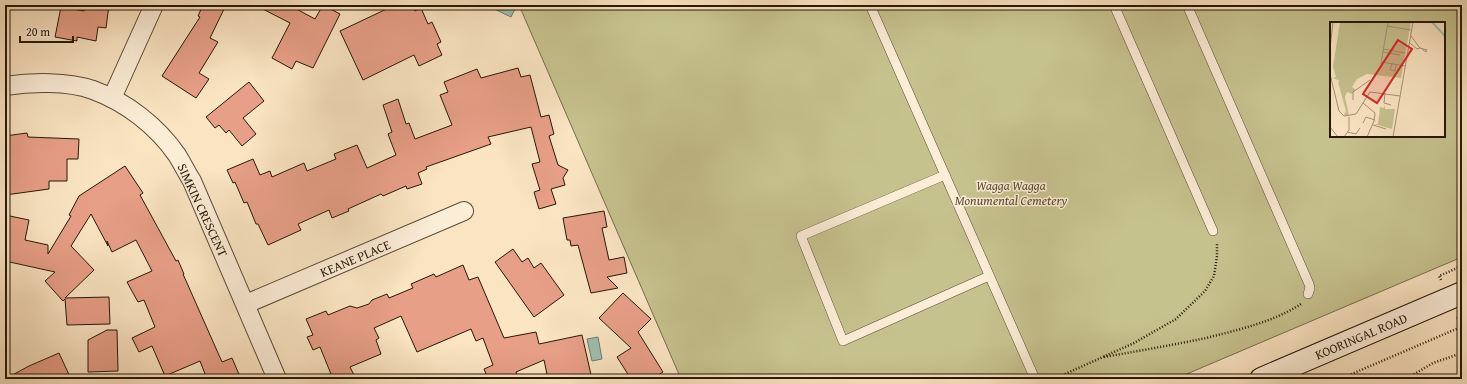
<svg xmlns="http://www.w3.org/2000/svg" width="1467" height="384" viewBox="0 0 1467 384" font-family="'Gentium Book Plus',serif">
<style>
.green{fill:#c6c28e;stroke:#766d4a;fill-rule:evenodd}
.water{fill:#9ebfb2;stroke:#6e7c6d}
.building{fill:#e79f87;stroke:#271806}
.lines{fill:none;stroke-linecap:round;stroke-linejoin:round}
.lane-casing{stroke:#5c4b35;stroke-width:10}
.street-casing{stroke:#5c4b35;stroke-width:20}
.secondary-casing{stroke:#271806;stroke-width:24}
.path{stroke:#271806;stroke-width:2.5;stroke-dasharray:1 2;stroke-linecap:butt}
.lane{stroke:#fcedd7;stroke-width:9}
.street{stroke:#fcedd7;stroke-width:18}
.secondary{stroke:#fcedd7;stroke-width:22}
.labels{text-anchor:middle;stroke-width:3;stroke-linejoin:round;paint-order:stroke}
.park-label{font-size:13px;font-style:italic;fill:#574b2f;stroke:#fcedd7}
.street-label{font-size:13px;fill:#271806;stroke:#fcedd7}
.inset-river{fill:none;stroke:#9ebfb2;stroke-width:2}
.inset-road{fill:none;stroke:#a69277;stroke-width:1}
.view{fill:#d62828;fill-opacity:0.15;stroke:#d62828;stroke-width:2}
.inset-edge{fill:none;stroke:#271806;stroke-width:2}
</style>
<rect width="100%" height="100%" fill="#fae4c2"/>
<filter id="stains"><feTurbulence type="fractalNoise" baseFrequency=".005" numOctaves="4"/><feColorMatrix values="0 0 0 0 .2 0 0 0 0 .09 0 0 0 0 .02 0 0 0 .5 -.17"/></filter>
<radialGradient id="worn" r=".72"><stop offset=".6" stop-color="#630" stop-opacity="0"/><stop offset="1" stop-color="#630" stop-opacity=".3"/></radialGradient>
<path class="green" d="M519 5H1462V257L1175 379H681ZM1331 23H1444V136H1331Z"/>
<g class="water">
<path d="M491 5H512L516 7 511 17 490 7Z"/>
<path d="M598 337 602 359 592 361 587 339Z"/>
</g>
<g class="building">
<path d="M85 5H109L106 28 98 27 96 41 77 37V41L55 37 61 7 84 11Z"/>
<path d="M203 5H226L210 38 218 42 199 73 209 79 196 98 162 76 200 17 198 16Z"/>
<path d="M255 5H289L315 19 323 5 340 14 313 68 296 61 292 69 272 58 290 23Z"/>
<path d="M395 5H412L415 11 421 8 428 24 432 22 441 42 437 44 442 55 419 66 414 55 363 80 340 31Z"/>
<path d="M518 68 521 77 530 75 541 117 549 115 554 134 549 136 558 165 568 170 563 178 565 185 551 189 556 204 539 209 534 192 540 190 532 164 540 162 531 127 488 137 491 144 426 167 427 169 418 173 422 184 407 189 406 186 383 196 381 194 348 209 349 211 332 218 329 210 298 224 301 230 268 245 258 224H256L247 202 244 203 235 182 233 183 227 170 253 159 260 175 270 171 272 177 304 163 307 171 336 159 334 154 357 145 367 168 396 155 388 134 392 132 383 105 398 99 406 124 409 123 415 139 452 125 440 95 448 92 444 82 477 69 481 78Z"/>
<path d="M249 82 264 101 243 118 256 134 242 146 229 130 226 133 219 125 215 128 206 117Z"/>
<path d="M27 133 28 137 79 139 78 159H67V181H49V189L5 195V136Z"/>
<path d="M125 166 143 193 140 195 176 261 178 260 184 274H183L222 362 232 358 241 379H207L200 361 165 376 152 346 139 352 132 338 155 327 144 300 138 302 127 282 152 271 136 240 112 252 107 241 108 246 91 214 71 246 94 270 65 298 109 297 110 324 67 325 65 299 63 301 45 281 55 272 5 261V215L29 220 25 240 48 245V254L71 216 69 215 79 196Z"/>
<path d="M604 211 607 227 602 228 609 260 624 257 627 273 607 277 618 288 591 293 578 245 571 246 570 240H567L563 218Z"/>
<path d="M513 249 522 262 528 258 534 268 541 263 564 295 534 317 495 262Z"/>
<path d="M463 265 469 280 478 277 504 338 536 332 539 344 582 335 592 379H548L544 360 516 372 519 379H488L484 369 493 365 483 338 476 341 471 329 417 352 401 316 374 328 379 338 376 340 381 354 350 367 356 379H333L320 347 313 350 307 337 313 335 306 319 326 311 328 315 350 306 357 308 369 304 372 300 387 294 389 298 413 288 411 284 434 274 436 277Z"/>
<path d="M623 293 651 319 638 332 663 372 652 379H631L617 357 631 348 599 318Z"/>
<path d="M107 330H117L118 371 88 372V340Z"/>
<path d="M59 353 71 379H5L29 366Z"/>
</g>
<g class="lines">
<defs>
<g id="lane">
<path d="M870 5 1035 379"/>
<path d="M1114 5 1213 231"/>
<path d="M1187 5 1309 284 1310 288 1308 294"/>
<path d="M945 175 801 236 843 341 989 276"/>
</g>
<g id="street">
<path d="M5 86C31 82 68 81 93 90 126 102 157 126 177 155 182 163 187 173 192 181L277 379"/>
<path d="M112 98 154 5"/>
<path d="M246 304 464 211"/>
</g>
<path id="secondary" d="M1261 379 1462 293"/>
</defs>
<use href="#lane" class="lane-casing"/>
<use href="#street" class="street-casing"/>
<use href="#secondary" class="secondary-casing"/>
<g class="path">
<path d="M1441 280 1439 276 1462 266"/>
<path d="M1104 357C1138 351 1173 345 1206 338 1238 330 1273 322 1301 304"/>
<path d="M1054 379 1134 343 1176 319 1205 291 1214 276 1217 256V243"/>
<path d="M1340 379 1461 327 1457 316"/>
<path d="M1406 379 1433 363 1462 353"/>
</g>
<use href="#lane" class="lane"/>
<use href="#street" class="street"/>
<use href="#secondary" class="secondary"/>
</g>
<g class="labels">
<g class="park-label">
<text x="1011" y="190">Wagga Wagga<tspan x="1011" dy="15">Monumental Cemetery</tspan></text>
</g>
<g class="street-label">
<text transform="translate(203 210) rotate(65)" y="5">SIMKIN CRESCENT</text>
<text transform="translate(355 258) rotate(-23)" y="5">KEANE PLACE</text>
<text transform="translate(1361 336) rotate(-23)" y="5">KOORINGAL ROAD</text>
</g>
</g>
<g transform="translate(1330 22)">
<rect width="115" height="115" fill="#fae4c2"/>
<path d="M10 0H81L71 56 37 52 27 57 22 65 26 68 22 72 17 70 15 75 19 94 14 93 16 89 8 60 10 59 3 56 6 55 3 45ZM55 82V87H65L62 107 44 102H48L50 85 54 86Z" fill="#c6c28e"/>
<path class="inset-river" d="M102 0 115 14"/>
<path class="inset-road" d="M57 4 81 8M80 21 87 27 90 26 81 14M0 26 3 0M90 26 97 28 96 30 92 27M53 27 75 31M53 30 70 33M51 40 75 44M51 42 58 0M62 42 60 48 65 49 66 42M0 52 9 89 14 94 26 92 40 70 70 74M55 71 54 81 61 83M23 78V70L40 58M33 81 45 91 44 99 37 115M33 101 36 95 45 98M43 103 56 107M0 105 8 115M17 110 26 112 30 106M14 115 19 108V95M63 115 83 0"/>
<path class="view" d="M68 18 82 27 47 81 33 72Z"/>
<rect width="115" height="115" class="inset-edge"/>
</g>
<rect width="1467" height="384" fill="none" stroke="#fae4c2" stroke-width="20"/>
<rect x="6" y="6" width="1455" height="372" fill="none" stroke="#271806" stroke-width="2"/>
<rect x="10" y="10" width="1447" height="364" fill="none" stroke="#271806"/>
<path d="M20 36v6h53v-6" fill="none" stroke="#271806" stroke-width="2"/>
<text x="26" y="36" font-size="12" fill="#271806" stroke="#fcedd7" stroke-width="3" paint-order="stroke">20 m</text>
<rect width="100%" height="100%" filter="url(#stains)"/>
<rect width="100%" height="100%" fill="url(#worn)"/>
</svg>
